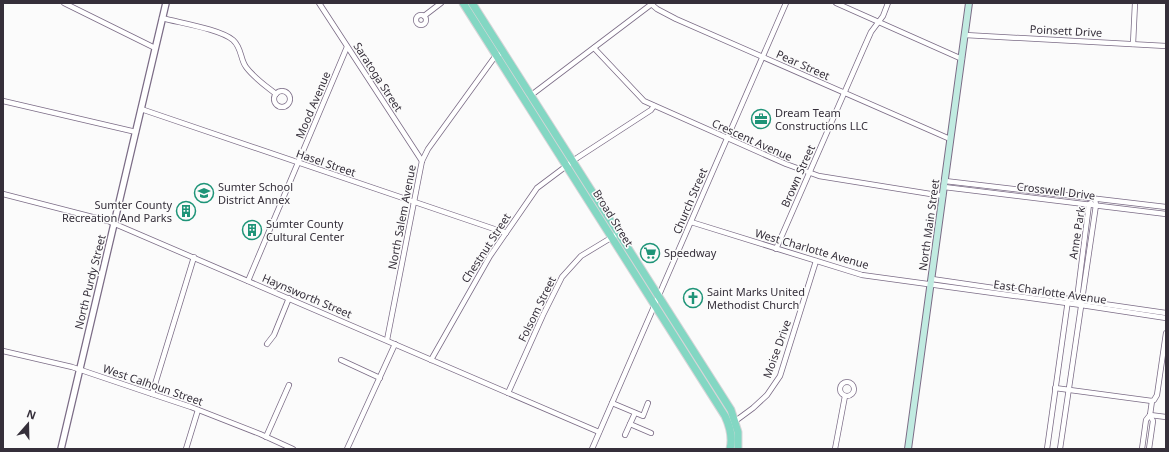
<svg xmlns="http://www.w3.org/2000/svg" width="1169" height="452" viewBox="0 0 1169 452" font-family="'Noto Sans',sans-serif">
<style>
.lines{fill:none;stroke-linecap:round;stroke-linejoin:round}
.minor-casing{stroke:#7b6c86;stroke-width:6}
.tertiary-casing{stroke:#7b6c86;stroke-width:8}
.secondary-casing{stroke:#7b6c86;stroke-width:8}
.primary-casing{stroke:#d7d5d8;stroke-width:9}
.minor{stroke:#fff;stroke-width:4.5}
.tertiary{stroke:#fff;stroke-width:5.5}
.secondary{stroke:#c1ebe1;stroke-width:6}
.primary{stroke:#83d7c3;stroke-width:7}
.labels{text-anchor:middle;stroke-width:3;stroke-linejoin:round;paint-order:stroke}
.street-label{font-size:11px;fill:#352f3a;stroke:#fbfbfb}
.poi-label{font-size:11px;fill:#352f3a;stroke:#fbfbfb;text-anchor:start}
</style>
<rect width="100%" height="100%" fill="#fbfbfb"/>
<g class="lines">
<defs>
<g id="minor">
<path d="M64 3 155 48"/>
<path d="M319 3 422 161"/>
<path d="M650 3 657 9 676 19 950 139"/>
<path d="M836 3 962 59"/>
<circle cx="421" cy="20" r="5"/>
<path d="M424 16 441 3"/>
<path d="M162 18C180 23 220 29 233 40 242 48 240 59 246 67 254 78 266 86 276 94"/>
<path d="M965 35 1166 46"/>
<path d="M1133 44 1135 3"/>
<path d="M594 48 644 101 786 164 819 176 943 196"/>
<circle cx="282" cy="99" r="8"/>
<path d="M530 96 653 3"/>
<path d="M3 101 136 132"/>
<path d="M141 109 506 233"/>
<path d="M945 181 1166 207"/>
<path d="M944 187 1166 214"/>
<path d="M3 194 108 221 599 432"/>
<path d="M691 222 862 275 1081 305 1166 318"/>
<path d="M776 249 863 50 871 32 883 16 888 3"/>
<path d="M932 279 1166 313"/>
<path d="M248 281 347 47"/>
<path d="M1079 302 1077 299 1089 204 1091 203"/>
<path d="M387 340 422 161 428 149 494 58 503 52"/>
<path d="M267 344 274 335 289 298"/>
<path d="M3 351 72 367 152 394 191 407 260 434 293 449"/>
<path d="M341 360 380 378"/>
<path d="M431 360 490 256 537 188 577 158 651 110 654 106"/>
<circle cx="847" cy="389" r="7"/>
<path d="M1055 388 1152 401"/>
<path d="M508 393 543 315 562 277 581 256 619 233"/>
<path d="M152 394 194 257"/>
<path d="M612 403 643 416 648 403"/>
<path d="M1150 415 1166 417"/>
<path d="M734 422 753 408 767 395 780 376 816 261"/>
<path d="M630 424 651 433"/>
<path d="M625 435 635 413"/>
<path d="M266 437 289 385"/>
<path d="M186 449 198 410"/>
<path d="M347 449 395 344"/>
<path d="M592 449 786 3"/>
<path d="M835 449 845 396"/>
<path d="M1047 449 1068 300"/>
<path d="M1060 449 1096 205 1095 199"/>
<path d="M1142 449 1146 420 1150 415 1152 401 1154 400 1157 395 1166 333"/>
<path d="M1149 449 1153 421 1150 415"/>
</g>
<path id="tertiary" d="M61 449 166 3"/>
<path id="secondary" d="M908 449 969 3"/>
<g id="primary">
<path d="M463 3 725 416C730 427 733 437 730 449"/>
<path d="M472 3 731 410 738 432V449"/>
</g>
</defs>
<use href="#minor" class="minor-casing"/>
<use href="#tertiary" class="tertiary-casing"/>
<use href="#secondary" class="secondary-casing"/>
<use href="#primary" class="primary-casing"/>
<use href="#minor" class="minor"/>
<use href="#tertiary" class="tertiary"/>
<use href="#secondary" class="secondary"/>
<use href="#primary" class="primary"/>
</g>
<defs>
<symbol id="office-ring" viewBox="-11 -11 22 22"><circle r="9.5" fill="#fbfbfb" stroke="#1e9478" stroke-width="1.5"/><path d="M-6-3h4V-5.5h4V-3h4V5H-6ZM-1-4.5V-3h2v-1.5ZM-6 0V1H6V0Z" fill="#1e9478"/></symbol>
<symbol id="school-ring" viewBox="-11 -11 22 22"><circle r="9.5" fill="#fbfbfb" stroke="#1e9478" stroke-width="1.5"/><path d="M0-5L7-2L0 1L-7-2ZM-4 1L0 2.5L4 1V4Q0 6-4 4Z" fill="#1e9478"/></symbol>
<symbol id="building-ring" viewBox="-11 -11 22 22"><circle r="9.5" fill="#fbfbfb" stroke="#1e9478" stroke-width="1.5"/><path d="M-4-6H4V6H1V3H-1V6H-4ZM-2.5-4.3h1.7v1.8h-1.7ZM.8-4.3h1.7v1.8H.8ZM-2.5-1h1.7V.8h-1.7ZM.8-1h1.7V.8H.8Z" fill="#1e9478"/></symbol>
<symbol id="supermarket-ring" viewBox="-11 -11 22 22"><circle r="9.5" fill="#fbfbfb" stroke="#1e9478" stroke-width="1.5"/><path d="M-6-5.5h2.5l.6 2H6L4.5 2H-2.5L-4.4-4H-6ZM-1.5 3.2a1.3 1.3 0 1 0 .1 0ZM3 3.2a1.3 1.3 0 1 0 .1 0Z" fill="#1e9478"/></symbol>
<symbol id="church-ring" viewBox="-11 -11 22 22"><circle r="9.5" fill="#fbfbfb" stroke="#1e9478" stroke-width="1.5"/><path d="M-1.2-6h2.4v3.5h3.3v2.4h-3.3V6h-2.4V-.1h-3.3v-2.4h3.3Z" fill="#1e9478"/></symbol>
</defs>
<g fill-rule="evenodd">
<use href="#office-ring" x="750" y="108" width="22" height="22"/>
<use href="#school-ring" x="193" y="182" width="22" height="22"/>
<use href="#building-ring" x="175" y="200" width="22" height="22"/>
<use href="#building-ring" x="241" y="219" width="22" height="22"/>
<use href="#supermarket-ring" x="639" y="242" width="22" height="22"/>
<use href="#church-ring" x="682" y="287" width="22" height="22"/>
</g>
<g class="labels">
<g class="street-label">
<text transform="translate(1066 31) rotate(3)" y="4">Poinsett Drive</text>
<text transform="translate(803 65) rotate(24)" y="4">Pear Street</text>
<text transform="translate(378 77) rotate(57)" y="4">Saratoga Street</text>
<text transform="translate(313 105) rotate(-67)" y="4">Mood Avenue</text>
<text transform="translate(752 140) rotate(24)" y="4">Crescent Avenue</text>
<text transform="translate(326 163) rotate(19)" y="4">Hasel Street</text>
<text transform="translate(798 176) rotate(-66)" y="4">Brown Street</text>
<text transform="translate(1056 191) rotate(7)" y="4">Crosswell Drive</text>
<text transform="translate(690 201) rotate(-67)" y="4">Church Street</text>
<text transform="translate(402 217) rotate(-79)" y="4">North Salem Avenue</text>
<text transform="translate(613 218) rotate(58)" y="4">Broad Street</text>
<text transform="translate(929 225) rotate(-82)" y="4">North Main Street</text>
<text transform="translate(1077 233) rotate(-81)" y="4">Anne Park</text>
<text transform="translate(486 248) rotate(-57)" y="4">Chestnut Street</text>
<text transform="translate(812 249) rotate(16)" y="4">West Charlotte Avenue</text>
<text transform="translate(90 282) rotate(-76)" y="4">North Purdy Street</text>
<text transform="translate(1050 292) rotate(8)" y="4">East Charlotte Avenue</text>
<text transform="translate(307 296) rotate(23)" y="4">Haynsworth Street</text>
<text transform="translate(537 309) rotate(-64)" y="4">Folsom Street</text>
<text transform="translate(777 349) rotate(-70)" y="4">Moise Drive</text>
<text transform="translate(153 385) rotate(19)" y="4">West Calhoun Street</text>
</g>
<g class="poi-label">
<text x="775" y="117">Dream Team<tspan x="775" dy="13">Constructions LLC</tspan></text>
<text x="218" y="191">Sumter School<tspan x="218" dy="13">District Annex</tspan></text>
<text x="172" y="209" text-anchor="end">Sumter County<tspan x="172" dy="13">Recreation And Parks</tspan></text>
<text x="266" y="228">Sumter County<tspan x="266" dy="13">Cultural Center</tspan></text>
<text x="664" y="257">Speedway</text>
<text x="707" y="296">Saint Marks United<tspan x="707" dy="13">Methodist Church</tspan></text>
</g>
</g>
<rect width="1169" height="452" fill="none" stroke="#352f3a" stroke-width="8"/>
<g transform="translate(28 424) rotate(20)" stroke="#fbfbfb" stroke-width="3" paint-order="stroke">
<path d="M0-3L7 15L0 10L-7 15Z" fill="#352f3a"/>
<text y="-6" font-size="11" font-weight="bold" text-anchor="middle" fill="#352f3a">N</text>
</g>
</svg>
